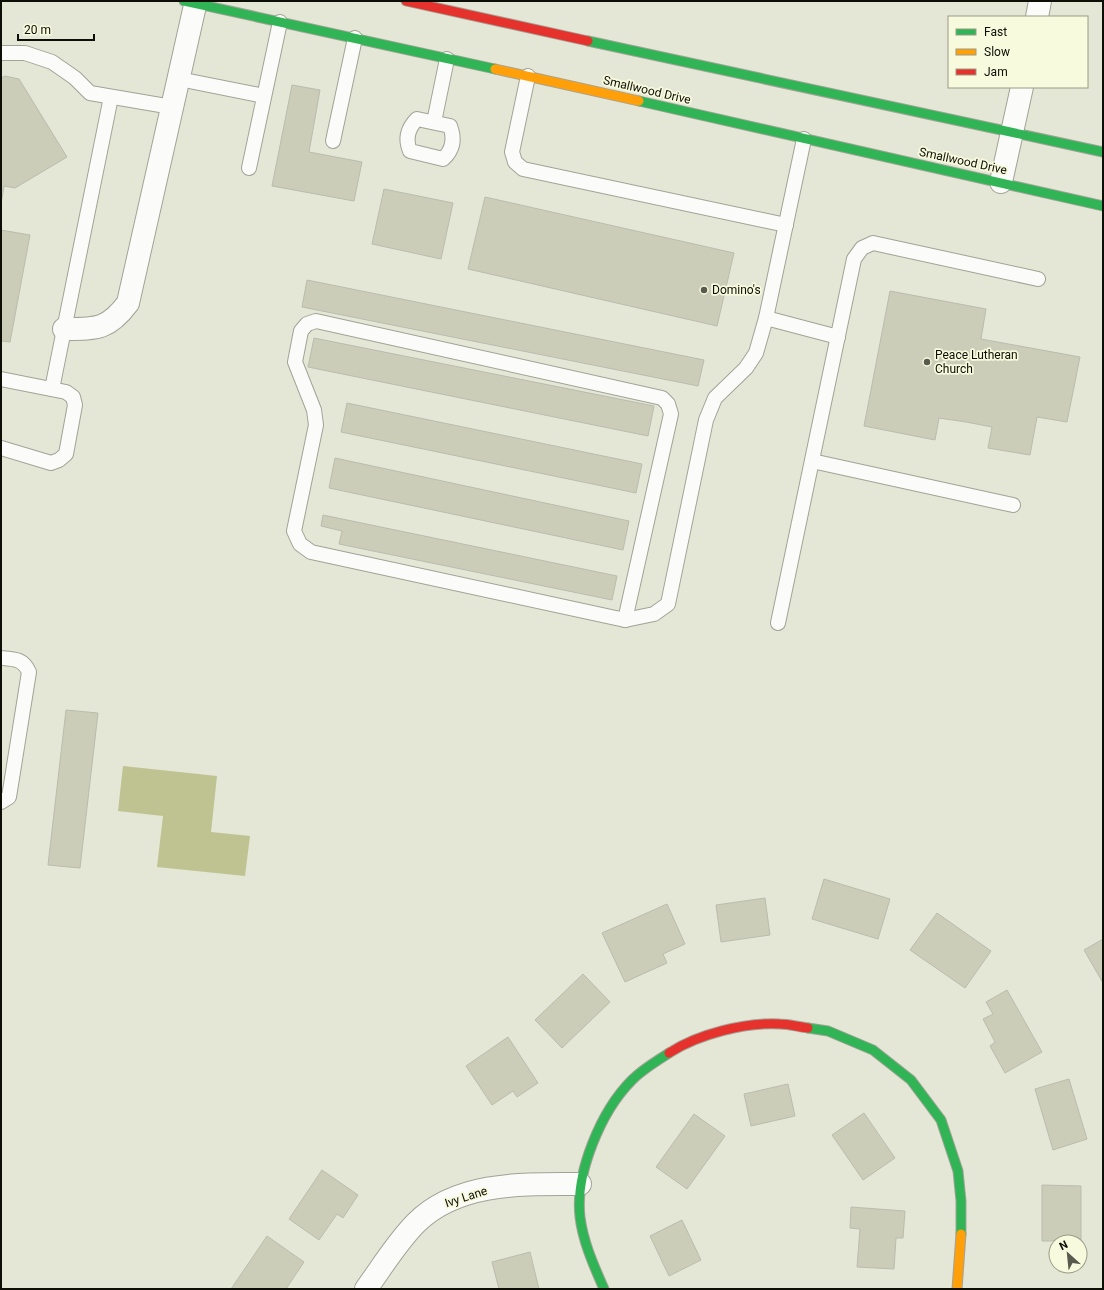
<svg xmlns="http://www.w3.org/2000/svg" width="1104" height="1290" viewBox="0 0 1104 1290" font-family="Roboto,sans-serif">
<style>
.water{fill:#bfc392}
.building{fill:#cbcdb9;stroke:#babcae}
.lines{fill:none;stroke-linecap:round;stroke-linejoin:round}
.lane-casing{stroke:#a2a397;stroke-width:16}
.street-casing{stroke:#a2a397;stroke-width:24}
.fast-casing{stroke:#a2a397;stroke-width:11}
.slow-casing{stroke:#a2a397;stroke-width:11}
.jam-casing{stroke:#a2a397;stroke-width:11}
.lane{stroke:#fbfbf9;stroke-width:14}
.street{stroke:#fbfbf9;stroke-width:22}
.fast{stroke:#30b455;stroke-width:9}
.slow{stroke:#ff9f0a;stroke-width:9}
.jam{stroke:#e5322d;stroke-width:9}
.poi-dot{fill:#585a4e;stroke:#f7fadc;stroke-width:1.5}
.labels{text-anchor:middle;stroke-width:3.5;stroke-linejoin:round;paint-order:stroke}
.street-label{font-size:12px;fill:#0d0e05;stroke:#f7fadc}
.poi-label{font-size:12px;fill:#0d0e05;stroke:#f7fadc;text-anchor:start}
</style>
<rect width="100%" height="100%" fill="#e4e6d6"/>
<path class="water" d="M123 766 217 776 211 832 250 836 245 876 157 867 163 816 118 811Z"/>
<g class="building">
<path d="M5 76 19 79 67 157 15 188 4 186 1 204V78Z"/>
<path d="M292 85 320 90 309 152 362 162 354 201 272 186Z"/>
<path d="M384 189 453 203 441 259 372 244Z"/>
<path d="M485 197 734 253 717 326 468 269Z"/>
<path d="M1 230 30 235 10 342 1 341Z"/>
<path d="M307 280 704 360 698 386 302 307Z"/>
<path d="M890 291 986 309 981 339 1080 357 1067 422 1037 417 1030 455 988 448 992 427 966 422 939 418 935 440 864 426Z"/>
<path d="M314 338 654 406 648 436 308 367Z"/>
<path d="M347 403 642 464 636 493 341 432Z"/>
<path d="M335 458 629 521 623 550 329 488Z"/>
<path d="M323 515 617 576 612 600 339 544 342 531 321 526Z"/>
<path d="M66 710 98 713 80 868 48 865Z"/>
<path d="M824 879 890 899 878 939 812 919Z"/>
<path d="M765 898 770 935 721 942 716 905Z"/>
<path d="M667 904 685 944 663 954 667 963 625 982 602 933Z"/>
<path d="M937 913 991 951 965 988 910 950Z"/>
<path d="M1103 939V983L1084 950Z"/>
<path d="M583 974 610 1002 562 1048 535 1020Z"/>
<path d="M1007 990 1042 1052 1005 1073 990 1046 995 1042 983 1019 993 1014 986 1002Z"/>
<path d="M508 1037 538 1083 517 1097 513 1091 492 1105 466 1066Z"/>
<path d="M1069 1079 1087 1139 1053 1150 1035 1089Z"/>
<path d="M788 1084 795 1116 751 1126 744 1094Z"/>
<path d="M864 1113 895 1158 863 1180 832 1135Z"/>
<path d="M694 1114 725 1136 687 1189 656 1167Z"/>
<path d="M322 1170 358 1195 343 1218 337 1214 319 1240 289 1219Z"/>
<path d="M1042 1185 1081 1186V1241H1042Z"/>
<path d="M851 1207 905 1211 903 1238H896L894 1269 857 1267 860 1229 850 1228Z"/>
<path d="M682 1220 701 1260 669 1276 650 1236Z"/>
<path d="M267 1236 304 1262 286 1289H231Z"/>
<path d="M530 1252 539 1289H499L492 1262Z"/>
</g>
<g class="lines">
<defs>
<g id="lane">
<path d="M1 53H25L52 62 75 78 90 93 172 107"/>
<path d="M528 76 512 152 515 162 523 169 786 225"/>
<path d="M179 79 264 96"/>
<path d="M417 119 450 126C455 139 453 150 443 159L410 151C405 139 408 128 417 119Z"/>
<path d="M434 122 447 59"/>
<path d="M333 141 355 38"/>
<path d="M249 168 280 22"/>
<path d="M766 318 838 337"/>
<path d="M316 321 662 398 668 404 671 414 625 620 311 552 300 544 294 531 316 425 314 410 295 362 301 331 307 324Z"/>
<path d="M1 379 66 392 73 397 75 405 66 454 59 460 51 463 1 448"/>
<path d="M52 389 111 97"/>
<path d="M812 461 1013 505"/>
<path d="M625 620 654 614 668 604 706 420 715 398 746 368 756 353 766 318 804 139"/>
<path d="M778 623 854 259 862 248 873 243 1038 279"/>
<path d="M1 658C15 659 23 659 29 672L9 797 1 802"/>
</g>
<g id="street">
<path d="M1037 17 1040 1"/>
<path d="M1001 182 1022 87"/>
<path d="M64 329C96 329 108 330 128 303L196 1"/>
<path d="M366 1289C382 1267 397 1242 416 1223 458 1181 525 1184 580 1184"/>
</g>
<g id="fast">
<path d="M184 1 495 69"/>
<path d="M588 41 1103 152"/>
<path d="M639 101 1103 206"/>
<path d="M808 1028 828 1031 873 1050 911 1080 941 1120 958 1171 961 1201V1234"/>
<path d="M604 1289C594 1266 583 1242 580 1217 575 1173 601 1111 632 1080 643 1069 657 1061 669 1053"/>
</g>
<g id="slow">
<path d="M495 69 639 101"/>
<path d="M957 1289 961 1234"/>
</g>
<g id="jam">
<path d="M406 1 588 41"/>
<path d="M669 1053C698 1034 746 1022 780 1024 789 1024 799 1027 808 1028"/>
</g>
</defs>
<use href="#lane" class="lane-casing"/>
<use href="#street" class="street-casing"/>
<use href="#fast" class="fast-casing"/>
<use href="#slow" class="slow-casing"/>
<use href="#jam" class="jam-casing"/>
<use href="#lane" class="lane"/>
<use href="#street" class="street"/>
<use href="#fast" class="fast"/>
<use href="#slow" class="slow"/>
<use href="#jam" class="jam"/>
</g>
<g class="poi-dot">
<circle cx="704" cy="290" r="4"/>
<circle cx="927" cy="362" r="4"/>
</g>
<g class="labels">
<g class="street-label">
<text transform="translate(647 90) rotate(13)" y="4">Smallwood Drive</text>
<text transform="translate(963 161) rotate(12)" y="4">Smallwood Drive</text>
<text transform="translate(466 1197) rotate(-18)" y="4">Ivy Lane</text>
</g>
<g class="poi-label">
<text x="712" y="294">Domino's</text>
<text x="935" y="359">Peace Lutheran<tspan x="935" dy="14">Church</tspan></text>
</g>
</g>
<rect width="1104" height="1290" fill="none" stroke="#0d0e05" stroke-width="4"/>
<rect x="948" y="16" width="140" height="72" fill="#f7fadc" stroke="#999c86"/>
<rect x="956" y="29" width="20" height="6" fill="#30b455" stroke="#999c86"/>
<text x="984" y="36" font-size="12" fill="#0d0e05">Fast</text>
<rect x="956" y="49" width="20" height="6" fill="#ff9f0a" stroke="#999c86"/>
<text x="984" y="56" font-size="12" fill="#0d0e05">Slow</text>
<rect x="956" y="69" width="20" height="6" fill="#e5322d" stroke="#999c86"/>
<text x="984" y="76" font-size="12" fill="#0d0e05">Jam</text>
<g transform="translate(1068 1254) rotate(333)"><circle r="19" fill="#f7fadc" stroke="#999c86"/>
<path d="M0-3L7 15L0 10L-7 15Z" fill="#585a4e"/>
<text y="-6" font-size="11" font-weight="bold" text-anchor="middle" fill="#0d0e05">N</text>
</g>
<path d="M18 34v6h76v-6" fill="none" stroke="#0d0e05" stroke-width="2"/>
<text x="24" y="34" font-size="12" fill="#0d0e05" stroke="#f7fadc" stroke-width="3" paint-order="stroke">20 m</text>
</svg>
